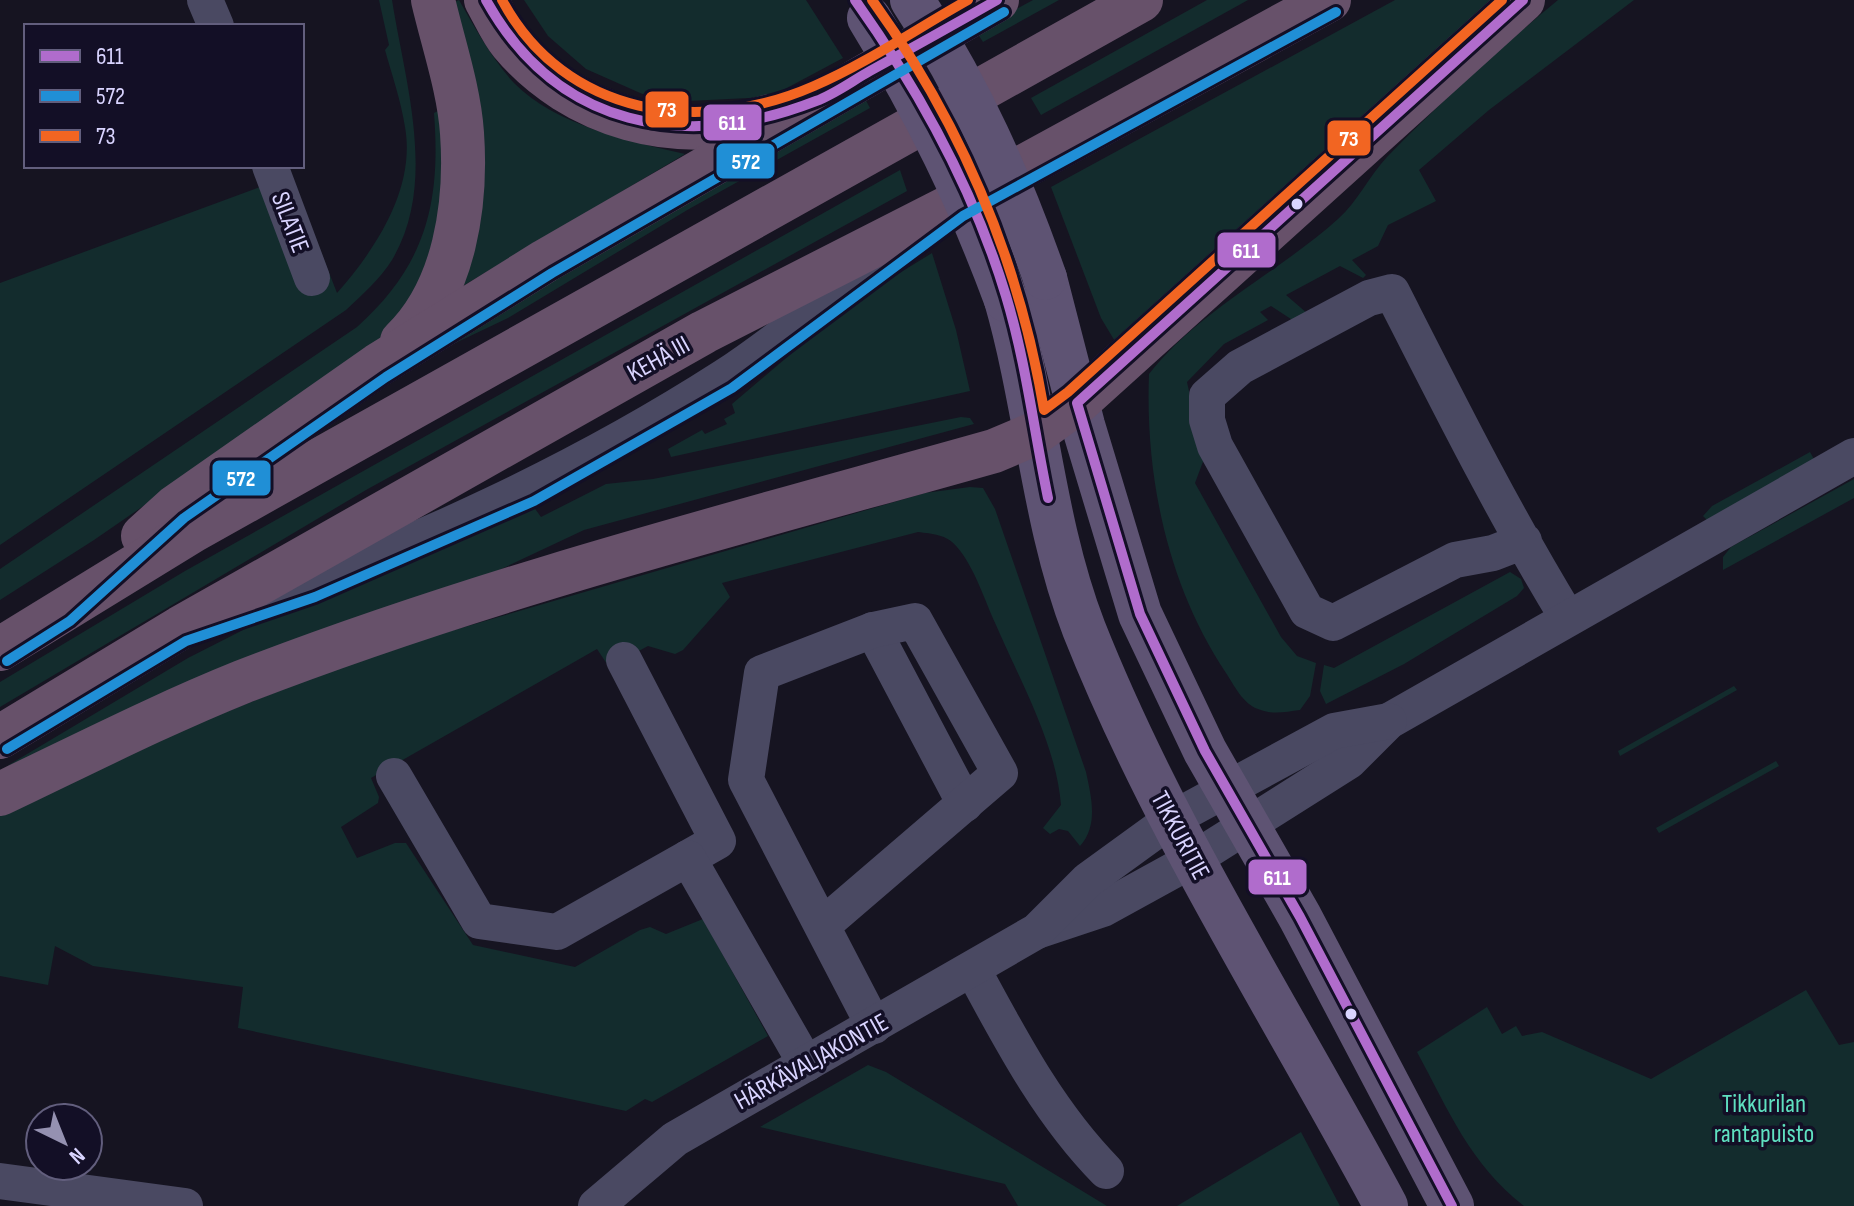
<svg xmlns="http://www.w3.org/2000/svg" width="1854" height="1206" viewBox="0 0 1854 1206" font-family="'Sofia Sans Condensed',sans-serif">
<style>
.green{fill:#132c2d}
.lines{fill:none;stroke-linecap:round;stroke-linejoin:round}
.minor{stroke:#4a4962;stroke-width:36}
.major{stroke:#5e5373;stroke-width:44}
.highway{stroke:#67516a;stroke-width:44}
.major-bridge{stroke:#5e5373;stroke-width:44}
.bus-1-casing{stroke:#130f26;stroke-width:16}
.bus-2-casing{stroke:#130f26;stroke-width:16}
.bus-3-casing{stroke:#130f26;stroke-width:16}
.bus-1{stroke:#b06ccc;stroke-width:10}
.bus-2{stroke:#208fd6;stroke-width:10}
.bus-3{stroke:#f26522;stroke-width:10}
.bus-dot{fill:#d9d4ff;stroke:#130f26;stroke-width:3}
.labels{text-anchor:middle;stroke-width:7;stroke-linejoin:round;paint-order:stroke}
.street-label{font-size:26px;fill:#d9d4ff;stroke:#130f26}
.park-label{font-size:26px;fill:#5fe0c0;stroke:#130f26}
.line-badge{stroke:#130f26;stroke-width:3}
.badge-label{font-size:22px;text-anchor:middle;font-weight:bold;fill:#fff}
</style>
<rect width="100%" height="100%" fill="#161421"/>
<g class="green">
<path d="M379 0H392C405 82 438 183 392 260 380 279 362 295 346 310L0 545V283L260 187 312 229 337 293C375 250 416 189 405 127 401 101 392 75 385 50L389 45Z"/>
<path d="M459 0C475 28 492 59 514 83 555 125 629 141 685 154L456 290 449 4Z"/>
<path d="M524 0H806L843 58 770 97 688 101 647 96 586 69 548 36Z"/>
<path d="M1033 0H1059L983 42 976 31Z"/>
<path d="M1207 0H1248L1041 115 1031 98Z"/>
<path d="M1395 0H1498L1116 343 1101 318 1051 187Z"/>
<path d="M1558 0H1634L1489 110 1419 170 1436 201 1388 225 1378 246 1352 260 1366 275 1363 278 1340 266 1286 295 1308 314 1294 321 1271 306 1260 312 1268 320 1224 344 1187 382 1204 459 1195 483 1281 637 1297 656 1316 663 1310 696 1300 710C1285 712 1272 715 1258 709 1243 704 1234 685 1226 673 1168 586 1145 478 1149 374 1199 310 1278 273 1338 219 1358 201 1369 176 1387 157 1442 101 1498 50 1558 0Z"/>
<path d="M863 95 870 108 689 209 508 318 424 358Z"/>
<path d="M442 109 448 209 414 299 381 342 94 540 0 600V569L357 327C426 265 441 203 434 113Z"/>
<path d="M900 170 907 191 366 490 0 707V682L185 571Z"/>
<path d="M932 253 956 330 970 391 671 457 668 449 702 430 705 434 727 424 724 419 735 413 732 404 851 303Z"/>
<path d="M961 417 970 418 974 424 584 530 459 589 7 766 188 658 247 628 533 506 541 517 606 484 653 479Z"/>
<path d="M1810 452 1815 461 1707 520 1703 516 1712 506Z"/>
<path d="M1854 479V498L1723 570V557L1731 547Z"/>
<path d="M970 487 983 488 995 509 1086 772C1091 796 1099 825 1080 846L1068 831 1059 829 1050 834 1043 828 1061 805C1056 743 1020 681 996 625 984 599 975 568 957 547 947 534 932 534 918 532L722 583 730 597 683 650 675 654 648 646 609 667 597 649 371 778 379 797 378 803 341 827 357 858 395 843H406L473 945 575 967 640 930 650 927 666 934 703 919 768 1036 652 1102 645 1099 626 1111 238 1028 243 987 93 966 55 946 48 985 0 976V811L124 752 375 653 925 493Z"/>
<path d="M1510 572 1521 579 1524 588 1517 596 1404 664 1326 704 1320 691 1324 665 1334 668Z"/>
<path d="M1734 686 1737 690 1620 756 1618 751Z"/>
<path d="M1776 761 1779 766 1659 833 1656 828Z"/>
<path d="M1806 990 1839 1045 1854 1042V1206H1524C1470 1164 1449 1111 1417 1052L1487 1007 1502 1034 1516 1026 1522 1036 1542 1032 1651 1079Z"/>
<path d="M868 1065 886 1072 1107 1206H1018L1005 1184 760 1127Z"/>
<path d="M1301 1132 1340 1206H1177Z"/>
</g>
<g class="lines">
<g class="minor">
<path d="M205 0 216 26"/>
<path d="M270 166 312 278"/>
<path d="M1524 541 1493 553 1455 560 1333 623 1307 611 1215 446 1207 420V396L1240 367 1369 298 1392 292C1448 402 1503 512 1567 617"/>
<path d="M249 604C410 549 581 469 724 377 781 340 834 294 888 254"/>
<path d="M873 630 965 804"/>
<path d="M624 660 718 841 688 858"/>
<path d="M394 776 479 921 557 932 688 858 806 1064"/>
<path d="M823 925 1000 773 915 621 873 630 762 673 746 780 874 1026"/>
<path d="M1037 931 1103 909 1194 859 1349 761 1389 721 1854 456"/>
<path d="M973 970C1012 1042 1049 1113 1106 1171"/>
<path d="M0 1181 185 1206"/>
<path d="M596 1206 675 1139 1037 931 1088 880 1172 819 1334 731 1389 721"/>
</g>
<g class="major">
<path d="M1045 278 1083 425 1140 614 1205 751 1300 917 1452 1206"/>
<path d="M1006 300C1037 408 1043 523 1084 629 1164 831 1284 1015 1386 1206"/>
</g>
<g class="highway">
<path d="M486 0C494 14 501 31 511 43 573 117 678 146 770 116"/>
<path d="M402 341C455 290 467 204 462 133 459 89 443 43 433 0"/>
<path d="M143 536 175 507 378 365 545 261 997 0"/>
<path d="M0 649 194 530 1141 0"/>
<path d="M0 737 180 628 704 332 955 204 1329 0"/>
<path d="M0 794C80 756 160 715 242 682 487 587 742 522 994 451L1034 434 1077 403 1523 0"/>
</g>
<g class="major-bridge">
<path d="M912 0C970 88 1010 179 1045 278"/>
<path d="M869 18C926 111 968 197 1006 300"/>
</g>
<defs>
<g id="bus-1">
<path d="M486 0C557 128 685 152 816 101 835 94 852 81 870 71 912 48 955 24 997 0"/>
<path d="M855 0C919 90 974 190 1006 296 1026 362 1034 431 1048 498"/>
<path d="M1452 1206 1300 917 1205 751 1140 614 1077 403 1523 0"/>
</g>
<g id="bus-2">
<path d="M7 661 70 621 184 518 386 377 552 273 1004 12"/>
<path d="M7 749 186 641 315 597 534 501 732 388 963 216 1336 12"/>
</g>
<g id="bus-3">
<path d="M502 0C565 117 700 136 814 86 867 63 918 28 968 0"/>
<path d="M872 0C961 123 1019 261 1044 410L1068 392 1502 0"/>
</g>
</defs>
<use href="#bus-1" class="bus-1-casing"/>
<use href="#bus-2" class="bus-2-casing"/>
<use href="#bus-3" class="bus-3-casing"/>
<use href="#bus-1" class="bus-1"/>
<use href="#bus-2" class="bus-2"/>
<use href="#bus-3" class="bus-3"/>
</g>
<g class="bus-dot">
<circle cx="1297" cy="204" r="7"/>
<circle cx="1351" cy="1014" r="7"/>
</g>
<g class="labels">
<g class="street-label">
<text transform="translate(291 222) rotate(69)" y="9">SILATIE</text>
<text transform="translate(658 358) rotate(-29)" y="9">KEHÄ III</text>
<text transform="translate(1181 835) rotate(62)" y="9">TIKKURITIE</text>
<text transform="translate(811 1061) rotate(-29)" y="9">HÄRKÄVALJAKONTIE</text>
</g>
<g class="park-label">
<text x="1764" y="1112">Tikkurilan<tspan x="1764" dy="30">rantapuisto</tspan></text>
</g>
</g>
<g class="line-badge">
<rect x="644" y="90" width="46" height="39" rx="8" fill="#f26522"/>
<rect x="702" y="103" width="61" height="39" rx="8" fill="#b06ccc"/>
<rect x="1326" y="119" width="46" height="38" rx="8" fill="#f26522"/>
<rect x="715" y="142" width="61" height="38" rx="8" fill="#208fd6"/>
<rect x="1216" y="231" width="61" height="38" rx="8" fill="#b06ccc"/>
<rect x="211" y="459" width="61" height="38" rx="8" fill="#208fd6"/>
<rect x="1247" y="858" width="61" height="38" rx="8" fill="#b06ccc"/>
</g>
<g class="badge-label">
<text x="667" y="117">73</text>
<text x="732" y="130">611</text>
<text x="1349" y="146">73</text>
<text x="746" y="169">572</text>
<text x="1246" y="258">611</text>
<text x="241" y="486">572</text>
<text x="1277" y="885">611</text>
</g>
<rect x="24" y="24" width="280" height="144" fill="#130f26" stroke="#625e7d" stroke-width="2"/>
<rect x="40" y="50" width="40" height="12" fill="#b06ccc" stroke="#625e7d" stroke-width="2"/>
<text x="96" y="64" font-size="24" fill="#d9d4ff">611</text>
<rect x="40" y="90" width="40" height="12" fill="#208fd6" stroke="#625e7d" stroke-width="2"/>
<text x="96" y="104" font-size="24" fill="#d9d4ff">572</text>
<rect x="40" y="130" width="40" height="12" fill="#f26522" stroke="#625e7d" stroke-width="2"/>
<text x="96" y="144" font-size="24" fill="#d9d4ff">73</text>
<g transform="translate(64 1142) rotate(137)"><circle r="38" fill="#130f26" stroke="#625e7d" stroke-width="2"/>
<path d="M0-6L14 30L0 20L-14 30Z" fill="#9591b1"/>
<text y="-12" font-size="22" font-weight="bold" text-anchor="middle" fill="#d9d4ff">N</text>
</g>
</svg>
